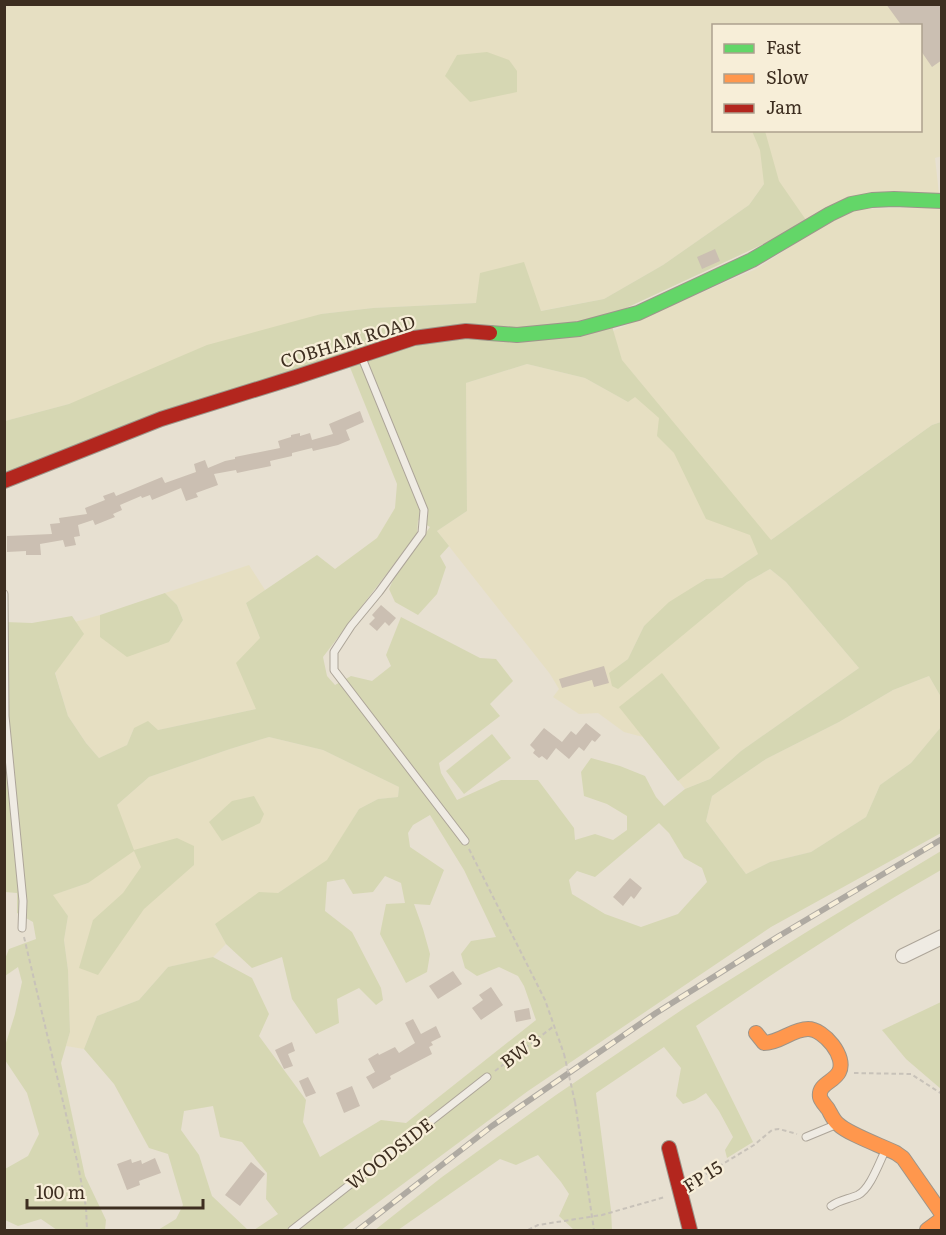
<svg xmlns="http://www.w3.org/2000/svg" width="946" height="1235" viewBox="0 0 946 1235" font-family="Literata,serif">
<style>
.farmland{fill:#e6dfc2;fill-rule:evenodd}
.green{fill:#d6d7b3;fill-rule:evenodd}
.building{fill:#cbbfb2}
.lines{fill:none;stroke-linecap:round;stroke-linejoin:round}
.lane-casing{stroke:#ada599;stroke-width:9}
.street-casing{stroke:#ada599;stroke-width:16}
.fast-casing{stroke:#9c958a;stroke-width:16}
.slow-casing{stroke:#9c958a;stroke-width:16}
.jam-casing{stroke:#9c958a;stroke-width:16}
.path{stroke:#c8c2b9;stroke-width:2;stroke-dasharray:4.5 3;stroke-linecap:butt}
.lane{stroke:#efebe3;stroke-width:7}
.street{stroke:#efebe3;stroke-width:14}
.fast{stroke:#63d668;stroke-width:14}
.slow{stroke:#ff974d;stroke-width:14}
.jam{stroke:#b3261e;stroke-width:14}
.rail-casing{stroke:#afaaa2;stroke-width:6}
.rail{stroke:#f7eed8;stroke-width:4;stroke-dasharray:11;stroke-linecap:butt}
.path-bridge{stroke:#c8c2b9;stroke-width:2;stroke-dasharray:4.5 3;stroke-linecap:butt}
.labels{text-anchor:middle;stroke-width:4.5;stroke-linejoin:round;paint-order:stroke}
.street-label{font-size:18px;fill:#3d2e20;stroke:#f7eed8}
</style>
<rect width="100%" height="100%" fill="#e7e0d1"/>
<g class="farmland">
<path d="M5 5H941L942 156 935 158 939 194 806 220 764 184 749 205 663 265 604 299 540 311 524 263 476 303 373 308 321 314 69 404 5 421ZM714 26H920V130H714Z"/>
<path d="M941 207V422L932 425 771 540 758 554 722 578 705 579 644 626 628 659 609 673 747 582 770 569 786 582 859 668 741 751 710 779 685 789 643 737 624 732 598 713 579 714 553 697 559 689 550 674 437 531 467 511 466 383 527 364 585 378 628 402 645 388 622 361 613 331 756 269 835 218 858 209Z"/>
<path d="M249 565 265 590 246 603 260 638 256 709 158 730 134 728 127 745 99 758 86 743 68 716 55 672 83 635 75 622 100 615V637L169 642 183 620 177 605 165 593Z"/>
<path d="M929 676 941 697V727L911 763 880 785 866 817 811 852 770 862 746 874 706 821 712 796 766 759 839 722 893 690Z"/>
<path d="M269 737 323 750 399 787 398 797 378 799 359 809 328 860 278 893 215 924 226 944 213 957 168 967 139 1000 97 1016 84 1049 66 1046 70 1032 68 970 64 940 68 916 52 895 88 883 117 805 149 777 230 749Z"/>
</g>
<g class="green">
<path d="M487 52 509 60 517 71V92L470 102 445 76 457 55Z"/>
<path d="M752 131H765L779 181 806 220 770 241 609 316 622 360 771 540 932 425 941 422V697L929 676 893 690 839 722 766 759 712 796 706 821 746 874 770 862 811 852 866 817 880 785 911 763 941 727V833L771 927 528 1091 341 1230H254L278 1214 266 1199 267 1173 242 1142 220 1137 213 1106 184 1111 181 1130 199 1155 212 1196 248 1230H158L176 1219 183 1205 168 1154 149 1148 114 1084 84 1049 97 1016 139 1000 168 967 213 957 252 978 269 1014 259 1036 306 1100 303 1122 320 1157 381 1120 406 1123 536 1020 524 986 518 976 499 967 477 976 465 968 461 954 471 941 496 937 464 870 430 815 413 825 408 833 410 847 444 870 430 905 414 904 423 929 430 954 427 972 406 983 380 934 386 904 405 903 401 883 385 876 373 892 353 894 344 879 327 882 325 911 352 932 381 988 383 1000 376 1005 359 988 337 999 339 1023 316 1034 292 999 282 957 252 968 226 944 215 924 259 892 278 893 327 860 359 809 378 799 398 797 399 787 323 750 269 737 230 749 149 777 117 805 134 850 177 838 194 846V865L144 909 98 975 79 968 93 920 123 893 141 867 134 851 88 883 53 895 68 916 64 940 68 970 70 1032 61 1063 85 1176 106 1220 105 1230H57L41 1219 18 1226 5 1220V1169L28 1156 39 1134 27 1093 5 1060V1046L15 1014 22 982 18 967 5 976V959L9 949 36 939 33 922 17 913V893L5 892V622L32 623 72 616 84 634 55 673 68 716 86 743 99 758 127 745 134 728 148 721 158 730 256 709 236 663 260 638 246 603 317 555 335 569 377 538 395 508 397 484 345 355 5 477V421L69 404 207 345 321 314 373 308 476 303 480 273 524 262 541 311 604 299 663 265 749 205 764 184 760 150ZM527 364 585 378 628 402 635 397 659 418 657 436 674 453 706 519 750 535 758 554 722 578 706 579 669 602 644 626 628 659 609 673 612 686 618 689 747 582 770 569 786 582 859 668 741 751 710 779 685 789 664 806 656 797 645 776 620 766 591 758 581 772 584 796 607 804 627 816V830L613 840 595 834 575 840 574 828 538 780H501L457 800 441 773 439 763 500 716 490 704 513 681 496 659 480 658 401 617 386 655 391 666 372 681 351 676 335 685 327 676 323 657 417 534 418 520 430 527 395 576 389 589 395 602 418 615 437 594 446 567 440 556 449 546 437 531 467 511 466 383ZM659 823 669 833 684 858 702 868 707 882 678 914 641 927 605 914 572 894 569 880 577 871 595 877Z"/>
<path d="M165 593 177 605 183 620 169 642 127 657 100 637V615Z"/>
<path d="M662 673 720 748 678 781 619 707Z"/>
<path d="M492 734 511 758 464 794 446 771Z"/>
<path d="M254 796 264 814 260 823 222 841 209 822 232 801Z"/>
<path d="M941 851V870C857 918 776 971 696 1026L753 1142 727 1158 725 1150 733 1137 719 1111 706 1093 695 1100 683 1104 676 1096 681 1068 664 1047 596 1093 611 1210 612 1230H574L559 1216 569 1194 561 1182 538 1155 516 1165 500 1159 398 1230H375L442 1177 556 1095 686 1007 813 928Z"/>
<path d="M941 1002V1089L906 1059 882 1030Z"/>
</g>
<g class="building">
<path d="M886 4H942V60L932 67 921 51V26H902Z"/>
<path d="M715 249 720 261 702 269 697 257Z"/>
<path d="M360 411 364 422 346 430 350 440 338 445 313 451 312 448 292 453V456L270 461 271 466 237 473 236 470 214 474 218 485 196 493 198 497 186 501 181 488 152 500 150 495 142 498 141 496 120 505 122 510 113 514 115 517 95 525 93 520 78 525 80 536 74 537 76 545 65 547 63 540 40 544 41 555H26V551L7 552V536L52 534 50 524 60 523 59 518 87 514 85 508 105 500 103 496 114 492 116 496 162 477 165 483 196 472 194 464 205 460 208 468 225 461 235 459V457L280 448 278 441 291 437V435L300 433V436L310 433 312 440 333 434 329 424Z"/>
<path d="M381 605 396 618 389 626 385 622 377 631 369 624 375 618 372 615Z"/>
<path d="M604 666 609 683 594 687 592 680 562 688 559 679Z"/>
<path d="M586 723 601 735 595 742 592 740 584 751 579 747 569 759 556 748 547 760 542 756 539 758 533 753 535 750 530 745 544 728 562 742 571 731 576 735Z"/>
<path d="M630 878 642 888 634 899 631 896 623 906 613 897Z"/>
<path d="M453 971 462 984 438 999 429 986Z"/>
<path d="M491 987 503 1005 481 1020 472 1008 483 1000 479 995Z"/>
<path d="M529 1008 531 1019 516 1022 514 1011Z"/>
<path d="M413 1019 421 1034 436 1026 441 1037 431 1042 433 1045 429 1047 432 1054 390 1076 391 1079 373 1089 366 1077 375 1072 368 1059 378 1053 379 1055 395 1047 399 1053 415 1043 405 1023Z"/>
<path d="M292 1042 295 1051 288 1054 293 1066 284 1069 275 1050Z"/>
<path d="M308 1077 316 1093 306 1097 299 1081Z"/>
<path d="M352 1086 360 1106 344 1113 336 1093Z"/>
<path d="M155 1158 161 1173 139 1181 140 1185 127 1190 117 1164 131 1159 132 1163 141 1160 142 1164Z"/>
<path d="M251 1162 265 1174 240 1206 225 1195Z"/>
</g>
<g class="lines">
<defs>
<g id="lane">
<path d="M362 358 424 510 422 533 379 592 351 626 334 652V670L465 841"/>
<path d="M4 594 5 716 23 901 22 928"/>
<path d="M806 1137 835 1125"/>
<path d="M831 1206C839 1200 849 1199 858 1195 870 1189 879 1163 885 1151"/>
<path d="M292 1230 487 1077"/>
</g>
<path id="street" d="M903 956 942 937"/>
<path id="fast" d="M490 333 517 335 579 329 638 313 752 260 830 214 851 204 872 200 894 199 942 201"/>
<g id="slow">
<path d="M756 1033 764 1043C780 1043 792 1029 808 1029 824 1029 847 1057 839 1072 834 1082 818 1084 820 1097 821 1101 825 1105 828 1109 831 1114 833 1120 838 1124 848 1134 882 1146 896 1153L903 1158 942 1214"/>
<path d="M927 1230 942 1219"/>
</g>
<g id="jam">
<path d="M4 481 161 419 296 377 414 338 466 331 490 333"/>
<path d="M669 1148 690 1230"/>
</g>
</defs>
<use href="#lane" class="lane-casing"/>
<use href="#street" class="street-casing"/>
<use href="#fast" class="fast-casing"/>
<use href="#slow" class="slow-casing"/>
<use href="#jam" class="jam-casing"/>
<g class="path">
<path d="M469 849 545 1000 564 1054"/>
<path d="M24 937 78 1165 86 1207 87 1230"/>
<path d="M495 1071 554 1026"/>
<path d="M854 1073 911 1074 942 1094"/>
<path d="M575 1102 594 1230"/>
<path d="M693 1182 754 1145 772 1130 779 1129 797 1134"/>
<path d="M528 1230 538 1225 602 1215 665 1197"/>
</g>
<use href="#lane" class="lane"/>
<use href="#street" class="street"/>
<use href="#fast" class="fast"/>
<use href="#slow" class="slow"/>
<use href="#jam" class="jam"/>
<defs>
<path id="rail" d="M358 1230 492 1126 656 1013 779 936 942 839"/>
</defs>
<use href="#rail" class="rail-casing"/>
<use href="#rail" class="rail"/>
<path class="path-bridge" d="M564 1054 575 1102"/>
</g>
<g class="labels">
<g class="street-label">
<text transform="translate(348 342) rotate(-17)" y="6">COBHAM ROAD</text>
<text transform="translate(521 1051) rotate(-37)" y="6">BW 3</text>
<text transform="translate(390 1154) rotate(-38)" y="6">WOODSIDE</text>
<text transform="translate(703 1177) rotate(-32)" y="6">FP 15</text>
</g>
</g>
<rect width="946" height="1235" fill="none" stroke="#3d2e20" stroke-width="12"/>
<rect x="712" y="24" width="210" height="108" fill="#f7eed8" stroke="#ada18e" stroke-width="1.5"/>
<rect x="724" y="44" width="30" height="9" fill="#63d668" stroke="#ada18e" stroke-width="1.5"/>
<text x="766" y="54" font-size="18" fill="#3d2e20">Fast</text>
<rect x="724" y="74" width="30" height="9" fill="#ff974d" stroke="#ada18e" stroke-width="1.5"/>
<text x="766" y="84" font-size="18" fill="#3d2e20">Slow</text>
<rect x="724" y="104" width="30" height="9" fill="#b3261e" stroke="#ada18e" stroke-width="1.5"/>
<text x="766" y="114" font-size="18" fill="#3d2e20">Jam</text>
<path d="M27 1199v9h176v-9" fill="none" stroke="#3d2e20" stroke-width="3"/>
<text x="36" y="1199" font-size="18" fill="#3d2e20" stroke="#f7eed8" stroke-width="4.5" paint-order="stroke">100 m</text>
</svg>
